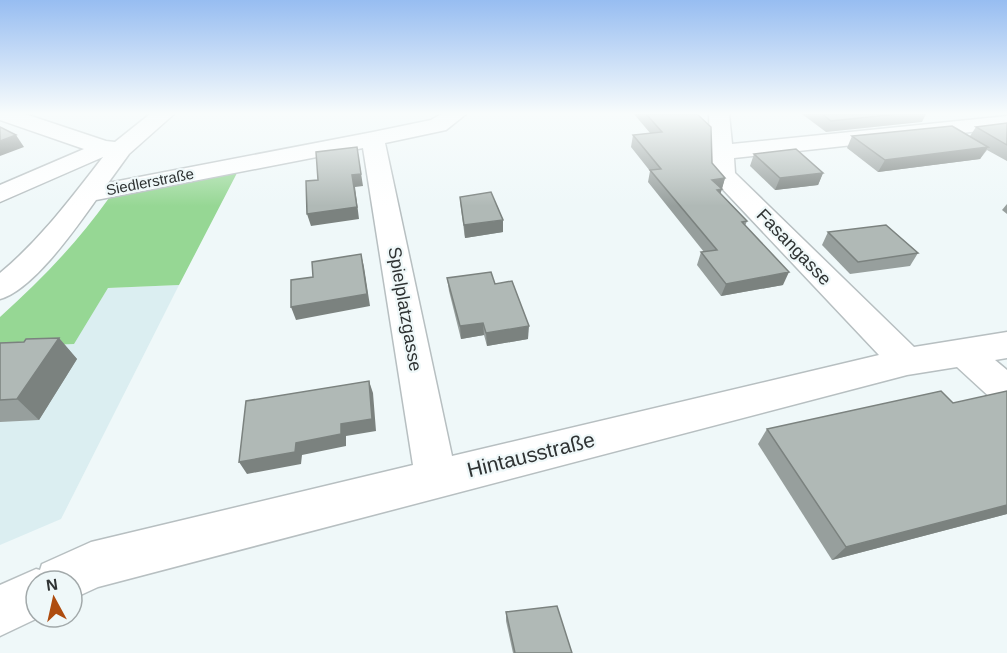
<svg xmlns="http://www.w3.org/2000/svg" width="1007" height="653" viewBox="0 0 1007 653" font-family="Arial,sans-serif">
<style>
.built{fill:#dbeef1}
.green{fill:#96d794}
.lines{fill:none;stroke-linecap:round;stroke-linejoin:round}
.minor-casing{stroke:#b7bfc1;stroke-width:3}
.minor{fill:#fff;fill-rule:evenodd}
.wall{fill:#979f9d}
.shaded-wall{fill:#7b827f}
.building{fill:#b0b9b6;stroke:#7b827f;stroke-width:1.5}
.labels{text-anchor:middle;stroke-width:4.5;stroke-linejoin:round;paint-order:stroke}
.far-street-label{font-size:15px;fill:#2f3333;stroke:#eff8f9}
.street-label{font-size:18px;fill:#2f3333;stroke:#eff8f9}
.near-street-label{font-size:21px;fill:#2f3333;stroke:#eff8f9}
</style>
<rect width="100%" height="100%" fill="#eff8f9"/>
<path class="built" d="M179 285 61 519 0 545V347L73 344 108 288Z"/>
<path class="green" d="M237 173 179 285 108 288 74 344 0 347V317C41 280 77 243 109 198Z"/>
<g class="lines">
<defs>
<path id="minor" d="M0 114H25L106 141 115 142 150 114H174L129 154 108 183 373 132 431 120 441 114H466L446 130 385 143 452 456 879 355 714 180 711 175 709 114H729L732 144 1007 116V128L734 158 735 173 914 347 1007 332V358L995 360 1007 370V406L994 401 957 367 907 375 98 587 72 599V581H36V617H40L0 636V585L36 569 40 570 42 564 91 542 413 465 363 148 96 200C76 228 33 290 0 299V273C41 239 71 198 103 157L0 202V185L84 149 0 120Z"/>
</defs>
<use href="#minor" class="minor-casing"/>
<use href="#minor" class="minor"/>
</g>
<g class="wall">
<path d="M634 114H697L712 163 725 178 720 194 747 221 745 226 783 285 721 296 697 265 701 252H704L648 182 650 171 631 147 633 135 650 133Z"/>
<path d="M802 114H926L922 122 826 132Z"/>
<path d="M1007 123V161L987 150 980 159 878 172 847 148 852 136H970L976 127Z"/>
<path d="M754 154 823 173 818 185 775 190 750 166Z"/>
<path d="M460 197 503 232 465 238 461 209Z"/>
<path d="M1007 204V214L1002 210Z"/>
<path d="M828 232 918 253 910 266 850 274 822 245Z"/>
<path d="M447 278 495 284 528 339 487 346 484 335 461 339 449 291Z"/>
<path d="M59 338 77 359 39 420 0 422V343L24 342Z"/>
<path d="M767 429 1007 514 832 560 758 444Z"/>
<path d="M506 612 572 653H513L506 621Z"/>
</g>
<g class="shaded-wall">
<path d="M16 135 24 147 0 156V141Z"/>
<path d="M357 147 363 186 355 187 359 219 311 226 307 214Z"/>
<path d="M988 147 980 159 878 172 885 160Z"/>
<path d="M823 173 818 185 775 190 780 178Z"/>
<path d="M725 178 722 189 718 201 712 180Z"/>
<path d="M503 220V232L465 238 464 225Z"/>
<path d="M361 254 364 267 370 306 296 320 291 307Z"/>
<path d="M789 272 783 285 721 296 726 284Z"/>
<path d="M483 323 484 335 461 339 460 326Z"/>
<path d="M529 326 528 339 487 346 486 333Z"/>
<path d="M59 338 77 359 39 420 17 399Z"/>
<path d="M369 381 373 393 376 431 346 436V446L302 455 301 464 247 474 239 462 296 443 341 424Z"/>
<path d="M1007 505V514L832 560 846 547Z"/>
</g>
<g class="building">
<path d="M646 114H697L711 127 712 163 725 178 712 180 722 189 717 190 747 221 742 222 789 272 726 284 701 252 717 250 650 170 661 169 633 135 662 132Z"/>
<path d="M822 114H897L831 121Z"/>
<path d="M1007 123V145L976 127Z"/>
<path d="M952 126 988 147 885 160 852 136Z"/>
<path d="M0 127 16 135 0 141Z"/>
<path d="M357 147 361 174 352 175 357 207 307 214 306 181 318 180 316 152Z"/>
<path d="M796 149 823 173 780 178 754 154Z"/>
<path d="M491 192 503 220 464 225 460 197Z"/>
<path d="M886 225 918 253 858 262 828 232Z"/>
<path d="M361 254 367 294 291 307V280L313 277 312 262Z"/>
<path d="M491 272 495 284 512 281 529 326 486 333 483 323 460 326 447 278Z"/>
<path d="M59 338 17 399 0 400V343L24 342 26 339Z"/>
<path d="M369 381 372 419 341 424V434L296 443 295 452 239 462 246 401Z"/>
<path d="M941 391 953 403 1007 391V505L846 547 767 429Z"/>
<path d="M557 606 572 653H515L506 612Z"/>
</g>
<linearGradient id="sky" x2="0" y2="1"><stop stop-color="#97bdf1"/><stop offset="0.55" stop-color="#f8fcfc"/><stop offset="1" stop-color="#f8fcfc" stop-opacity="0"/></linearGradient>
<rect width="1007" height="206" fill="url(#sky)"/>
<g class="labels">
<g class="far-street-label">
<text transform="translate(150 182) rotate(-11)" y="5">Siedlerstraße</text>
</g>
<g class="street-label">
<text transform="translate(794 247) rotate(46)" y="6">Fasangasse</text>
<text transform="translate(405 309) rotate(80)" y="6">Spielplatzgasse</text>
</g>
<g class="near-street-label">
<text transform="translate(531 455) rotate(-14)" y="7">Hintausstraße</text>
</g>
</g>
<g transform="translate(54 599) rotate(352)"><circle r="28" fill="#eff8f9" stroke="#a2a9aa" stroke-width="1.5"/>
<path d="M0-4.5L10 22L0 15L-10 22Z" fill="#ae4c0f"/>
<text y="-9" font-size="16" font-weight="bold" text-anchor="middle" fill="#2f3333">N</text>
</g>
</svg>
